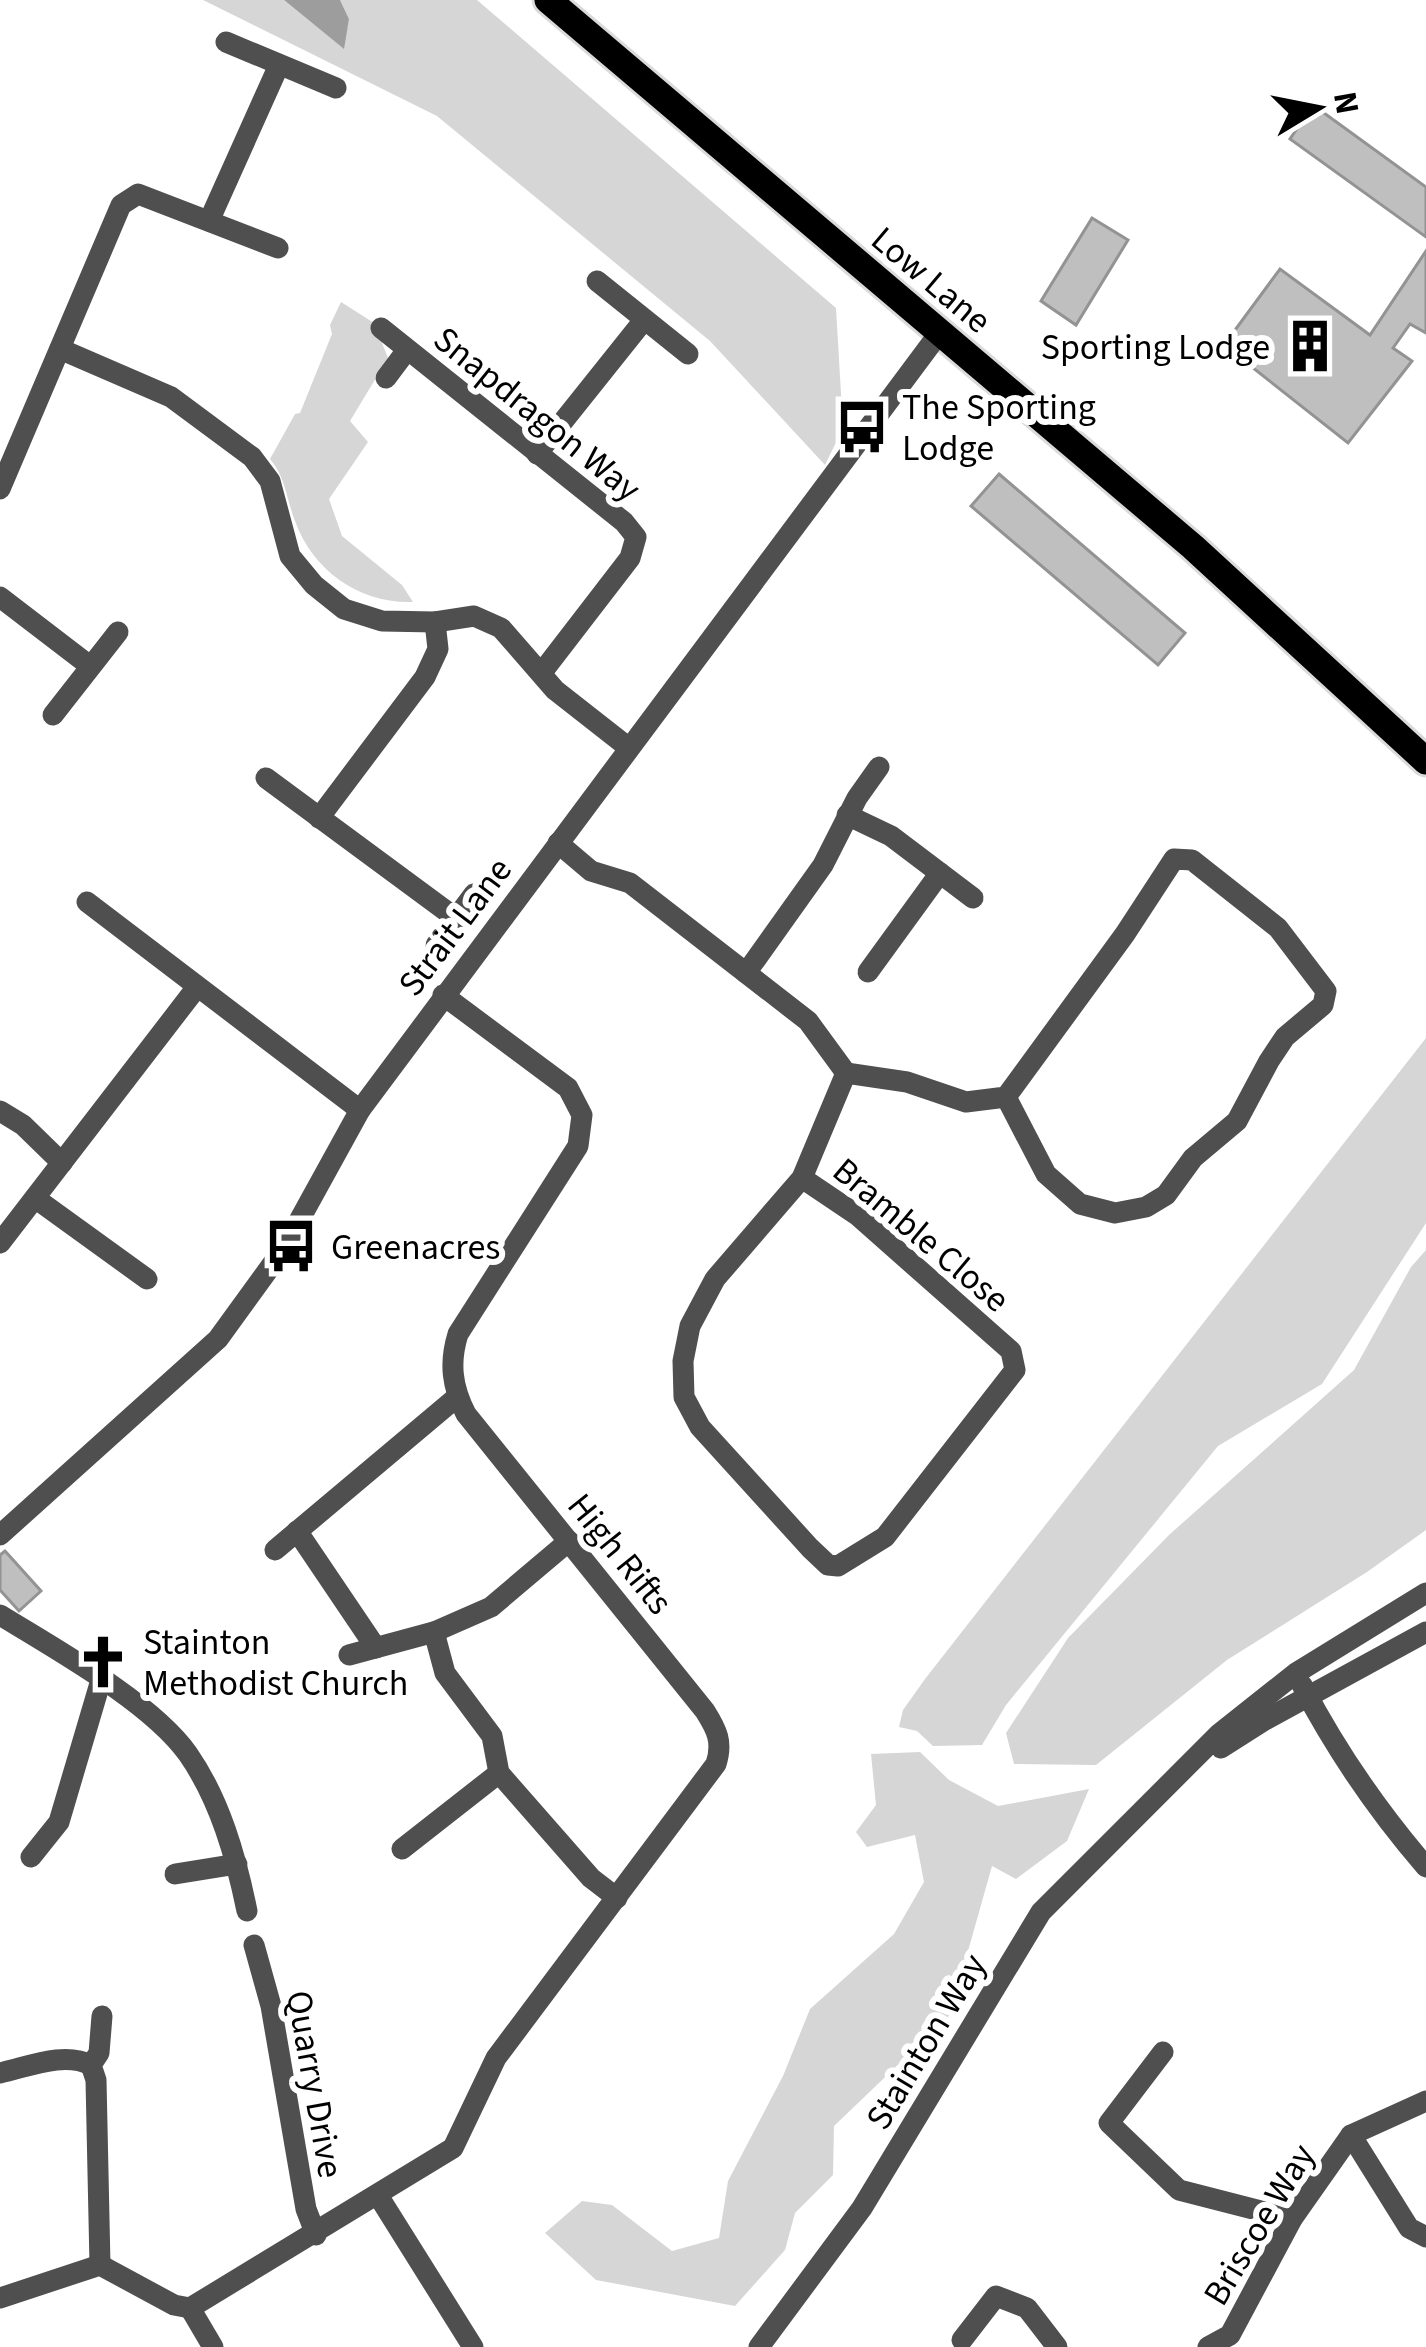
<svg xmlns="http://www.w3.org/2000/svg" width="1426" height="2347" viewBox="0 0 1426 2347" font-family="'Source Sans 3',sans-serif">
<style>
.green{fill:#d6d6d6}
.water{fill:#9d9d9d}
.building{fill:#bfbfbf;stroke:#939393;stroke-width:3}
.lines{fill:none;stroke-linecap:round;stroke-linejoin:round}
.major-casing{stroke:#dbdbdb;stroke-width:33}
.minor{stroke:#4f4f4f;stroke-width:21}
.major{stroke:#000;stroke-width:27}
.labels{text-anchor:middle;stroke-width:12;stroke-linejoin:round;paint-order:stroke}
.street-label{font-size:36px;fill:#000;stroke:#fff}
.poi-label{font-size:36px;fill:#000;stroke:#fff;text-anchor:start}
</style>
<rect width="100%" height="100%" fill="#fff"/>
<g class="green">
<path d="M203 0H284L343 48 349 19 340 0H477L836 308 843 428 825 465 710 341 437 116Z"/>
<path d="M341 302 374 323 388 358 350 421 368 442 329 499 342 536 402 585 413 602C360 604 313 571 295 521 286 498 286 478 270 459L295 414 300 413 332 334 330 325Z"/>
<path d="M1426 1038V1223L1322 1384 1218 1446 1006 1705 982 1745 933 1746 917 1731 899 1727 903 1710 925 1679Z"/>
<path d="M1426 1250V1530L1367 1572 1227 1660 1096 1765 1014 1764 1006 1733 1068 1638 1169 1535 1354 1370 1411 1267Z"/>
<path d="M920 1752 949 1780 998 1806 1089 1789 1067 1841 1016 1879 992 1866 950 2015 834 2126 833 2175 795 2213 785 2250 735 2306 596 2280 545 2233 582 2201 612 2205 672 2251 719 2238 728 2181 783 2076 810 2009 894 1934 924 1882 915 1835 867 1847 856 1832 876 1805 871 1754Z"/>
</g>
<path class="water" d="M284 0H340L349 19 344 49Z"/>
<g class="building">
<path d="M1313 105 1426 187V237L1290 139Z"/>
<path d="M1092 218 1128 240 1076 325 1041 301Z"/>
<path d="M1426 251V333L1410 324 1393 348 1412 361 1348 443 1224 345 1280 269 1370 335Z"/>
<path d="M999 474 1185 633 1158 665 971 506Z"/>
<path d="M5 1551 41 1591 19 1611 0 1590V1555Z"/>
</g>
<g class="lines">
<defs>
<path id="major" d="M548 0 1193 547 1426 761"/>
</defs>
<use href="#major" class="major-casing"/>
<g class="minor">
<path d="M226 42 336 88"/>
<path d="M209 221 279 65"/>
<path d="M597 281 688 354"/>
<path d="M381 328 624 522 636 537 630 558 543 671"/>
<path d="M60 349 171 397 252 457 270 481 290 556 314 585 344 609 382 621 435 622 474 616 501 628 555 690 629 748"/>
<path d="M386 378 407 350"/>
<path d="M537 454 644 320"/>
<path d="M0 489 121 205 138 194 278 248"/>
<path d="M0 597 90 666"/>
<path d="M53 715 118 632"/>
<path d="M266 778 457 919"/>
<path d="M847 815 891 836 973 898"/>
<path d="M319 818 425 677 438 649 435 622"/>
<path d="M558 843 591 871 630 883 808 1021 846 1073"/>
<path d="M87 902 360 1110"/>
<path d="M436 945 474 894"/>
<path d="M868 972 940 873"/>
<path d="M746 973 823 865 857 798 879 767"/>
<path d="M846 1073 907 1082 966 1102 1006 1097 1125 934 1174 859 1192 860 1278 928 1326 991 1323 1005 1285 1037 1269 1061 1237 1121 1193 1158 1166 1195 1146 1207 1115 1213 1080 1204 1046 1174 1006 1097"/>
<path d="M0 1111 23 1125 62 1163"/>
<path d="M802 1178 857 1215 1011 1351 1015 1370 885 1537 838 1566 828 1565 810 1548 700 1427 684 1397 683 1361 690 1326 715 1279 802 1178 846 1073"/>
<path d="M35 1198 147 1279"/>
<path d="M0 1243 197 987"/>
<path d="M297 1531 376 1648"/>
<path d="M0 1535 218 1339 284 1248 360 1110 940 332"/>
<path d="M275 1550 457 1397"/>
<path d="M0 1615C55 1649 151 1702 188 1754 220 1800 236 1857 247 1911"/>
<path d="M434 1632 445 1673 492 1736 499 1773 591 1878 617 1898"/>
<path d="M349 1655 434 1632 491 1607 569 1541"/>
<path d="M1302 1685C1337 1752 1377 1810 1426 1867"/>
<path d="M1221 1748 1265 1720 1426 1632"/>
<path d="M402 1849 499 1773"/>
<path d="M31 1857 59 1822 101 1680"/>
<path d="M175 1874 237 1864"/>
<path d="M254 1945 271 2006 306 2209 316 2235"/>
<path d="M1163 2052 1109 2123 1179 2190 1292 2219"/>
<path d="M0 2073C28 2067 64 2051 91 2065"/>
<path d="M1351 2135 1409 2228 1426 2237"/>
<path d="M379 2197 473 2347"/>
<path d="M100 2265 96 2080 91 2065 99 2053 102 2016"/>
<path d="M0 2298 100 2265 174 2305 190 2308 453 2148 496 2058 716 1764C723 1742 717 1730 705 1711L466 1414C452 1387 449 1363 458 1334L578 1146 582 1115 568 1088 443 995"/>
<path d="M190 2308 213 2347"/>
<path d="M962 2340 996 2296 1027 2308 1057 2347"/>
<path d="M759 2347 862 2208 1041 1912 1219 1734 1296 1673 1426 1593"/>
<path d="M1208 2347 1230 2335 1292 2219 1351 2135 1426 2101"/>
</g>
<use href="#major" class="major"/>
</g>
<defs>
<symbol id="building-bare" viewBox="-9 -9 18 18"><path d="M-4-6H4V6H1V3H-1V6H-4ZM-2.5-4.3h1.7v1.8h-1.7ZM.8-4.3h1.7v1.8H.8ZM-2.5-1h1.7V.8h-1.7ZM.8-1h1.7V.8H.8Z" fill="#000" stroke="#fff" stroke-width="2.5" paint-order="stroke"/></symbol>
<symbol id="bus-bare" viewBox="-9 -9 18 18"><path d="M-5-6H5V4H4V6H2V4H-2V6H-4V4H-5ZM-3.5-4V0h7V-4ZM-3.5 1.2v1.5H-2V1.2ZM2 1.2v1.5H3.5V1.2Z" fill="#000" stroke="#fff" stroke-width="2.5" paint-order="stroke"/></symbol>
<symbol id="church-bare" viewBox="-9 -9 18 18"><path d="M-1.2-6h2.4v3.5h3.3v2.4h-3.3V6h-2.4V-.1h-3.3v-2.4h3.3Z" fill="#000" stroke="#fff" stroke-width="2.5" paint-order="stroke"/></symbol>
</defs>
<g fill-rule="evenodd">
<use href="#building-bare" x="1272" y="308" width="76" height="76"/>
<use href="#bus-bare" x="824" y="389" width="76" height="76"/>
<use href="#bus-bare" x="253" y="1208" width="76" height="76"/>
<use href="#church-bare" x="65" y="1624" width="76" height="76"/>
</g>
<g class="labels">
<g class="street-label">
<text transform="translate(932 279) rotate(40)" y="13">Low Lane</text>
<text transform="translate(538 413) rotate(39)" y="13">Snapdragon Way</text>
<text transform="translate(454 926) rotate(-53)" y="13">Strait Lane</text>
<text transform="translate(922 1234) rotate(40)" y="13">Bramble Close</text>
<text transform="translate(621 1553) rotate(51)" y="13">High Rifts</text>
<text transform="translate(925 2041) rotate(-59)" y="13">Stainton Way</text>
<text transform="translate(316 2084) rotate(80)" y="13">Quarry Drive</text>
<text transform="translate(1258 2224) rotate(-59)" y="13">Briscoe Way</text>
</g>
<g class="poi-label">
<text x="1270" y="359" text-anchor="end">Sporting Lodge</text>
<text x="902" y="419">The Sporting<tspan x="902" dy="41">Lodge</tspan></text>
<text x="331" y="1259">Greenacres</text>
<text x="143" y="1654">Stainton<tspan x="143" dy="41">Methodist Church</tspan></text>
</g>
</g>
<g transform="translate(1318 108) rotate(80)" stroke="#ffffff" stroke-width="9" paint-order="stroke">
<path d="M0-9L21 45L0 30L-21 45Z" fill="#000000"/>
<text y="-18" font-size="33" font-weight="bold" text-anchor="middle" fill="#000000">N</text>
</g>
</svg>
